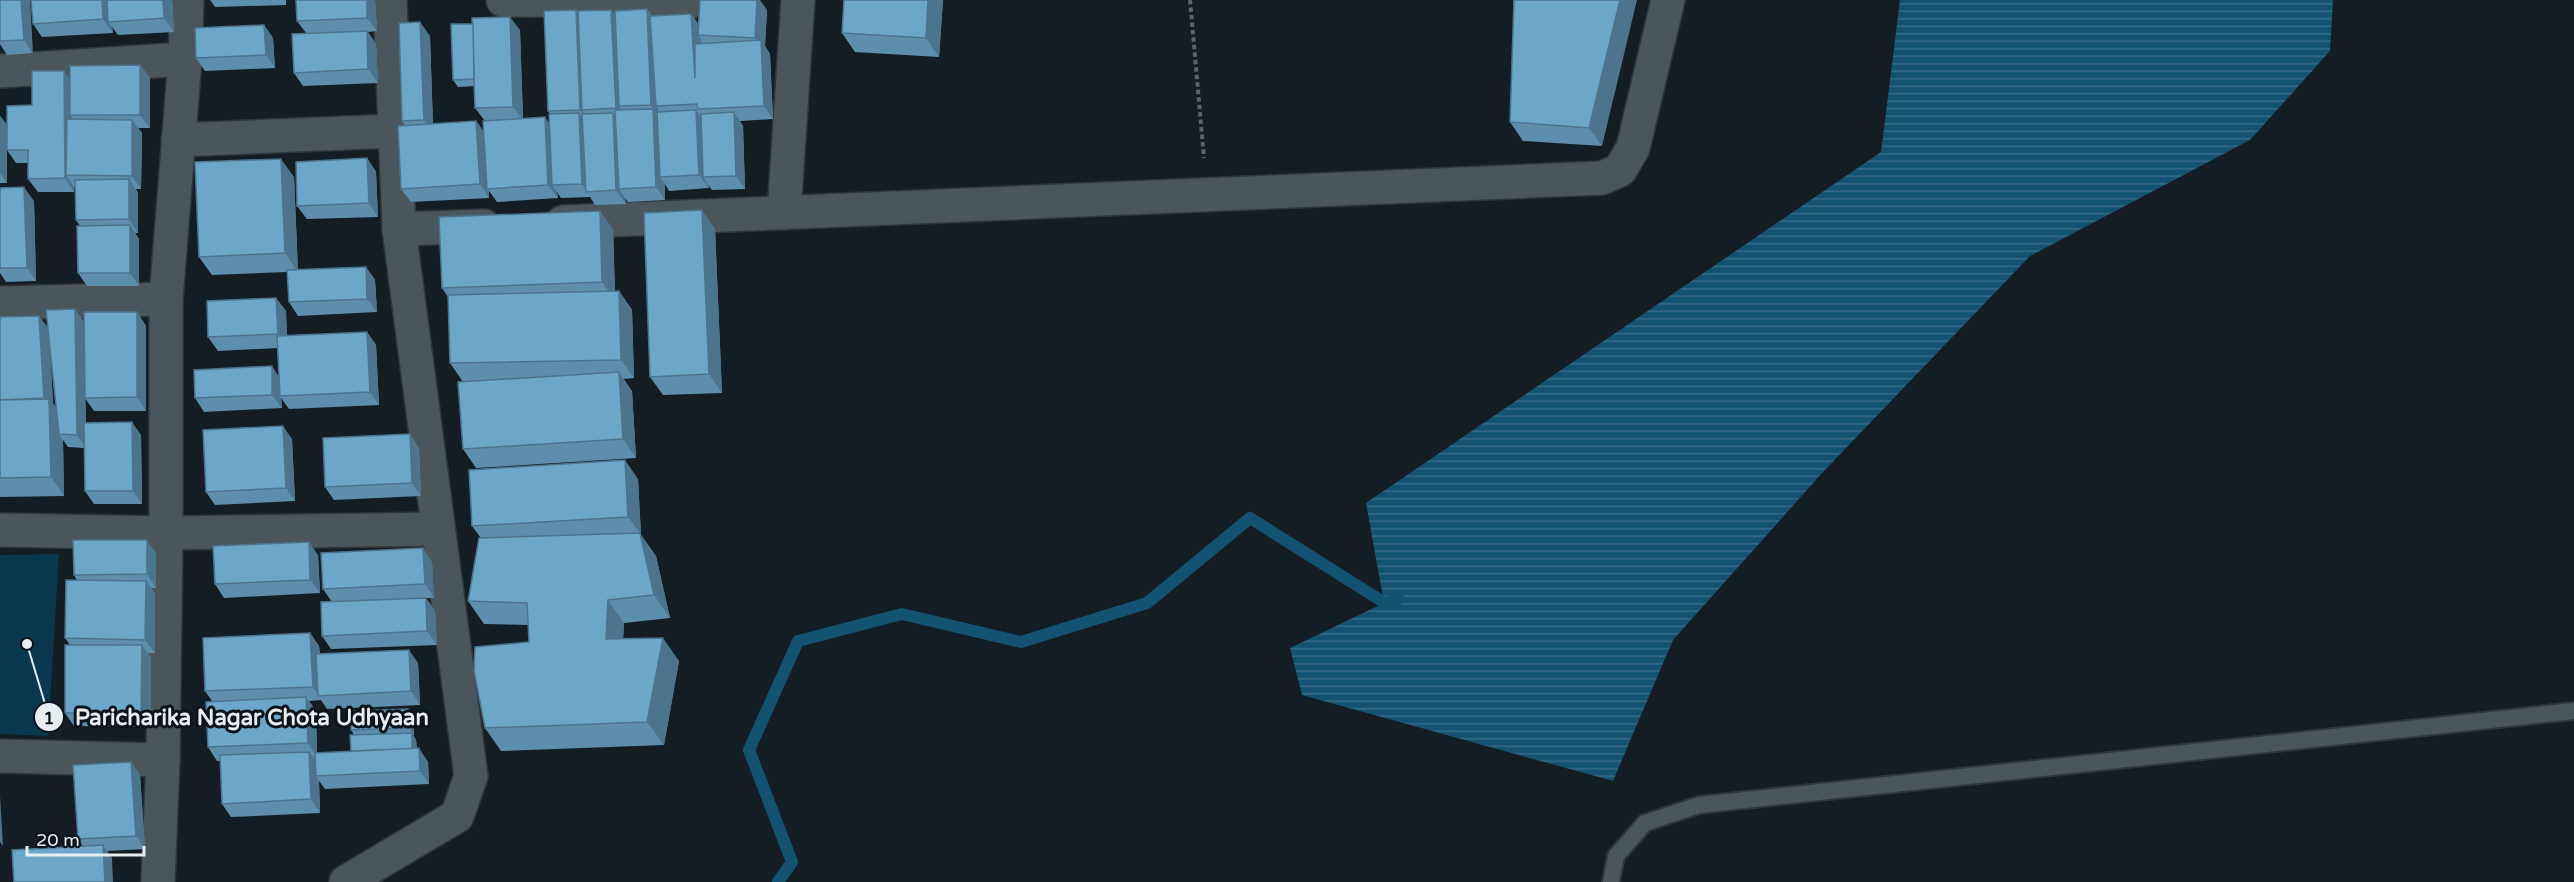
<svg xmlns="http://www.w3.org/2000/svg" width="2574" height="882" viewBox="0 0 2574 882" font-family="'Varela Round',sans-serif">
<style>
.park{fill:#0a384f}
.water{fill:url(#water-rules)}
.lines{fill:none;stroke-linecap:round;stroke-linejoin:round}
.stream{stroke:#145271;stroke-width:12}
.service-casing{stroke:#30353a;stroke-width:20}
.minor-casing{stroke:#30353a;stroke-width:36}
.path{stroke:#5b6469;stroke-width:4;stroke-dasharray:4.5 3;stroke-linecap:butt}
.service{stroke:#4a555c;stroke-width:16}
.minor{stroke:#4a555c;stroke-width:33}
.wall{fill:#5d8fad;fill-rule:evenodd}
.shaded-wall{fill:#4c748d}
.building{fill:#6ca6c9;stroke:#4c748d;stroke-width:1.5}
.leader{fill:none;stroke:#e7eef2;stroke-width:2}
.callout-dot{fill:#e7eef2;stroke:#0b141a;stroke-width:2}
.mark-label{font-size:18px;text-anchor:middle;font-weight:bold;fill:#111}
.callout-label{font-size:22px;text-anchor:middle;font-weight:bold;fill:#e7eef2;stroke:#0b141a;stroke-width:6;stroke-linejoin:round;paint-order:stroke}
</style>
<defs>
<pattern id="water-rules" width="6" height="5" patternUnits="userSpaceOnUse" patternTransform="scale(1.5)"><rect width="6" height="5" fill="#145271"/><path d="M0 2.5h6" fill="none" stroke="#366b86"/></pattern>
</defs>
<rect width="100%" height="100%" fill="#131d23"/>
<path class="park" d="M59 554 48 736 0 734V555Z"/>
<path class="water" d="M1900 0H2333L2330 51 2250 140 2030 256 1823 472 1673 640 1613 781 1302 695 1290 648 1384 603 1366 503 1881 152Z"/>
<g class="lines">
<path class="stream" d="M778 882 792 862 749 750 798 641 902 614 1021 642 1147 603 1250 518 1385 603 1398 599"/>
<defs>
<path id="service" d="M1611 882 1616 856 1645 823 1699 805 2574 711"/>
<g id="minor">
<path d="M503 0 692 1"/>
<path d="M0 71 185 59"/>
<path d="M178 140 395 131"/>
<path d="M784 213 798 0"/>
<path d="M563 222 1602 178 1620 170 1633 148 1668 0"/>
<path d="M399 229 484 226"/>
<path d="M0 303 166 299"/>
<path d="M0 530 166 533 438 529"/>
<path d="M0 756 163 760"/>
<path d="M158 882 163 760 166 533V299L185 59 187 0"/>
<path d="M346 882 457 816 471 776 399 229 390 0"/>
</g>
</defs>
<use href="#service" class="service-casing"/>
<use href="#minor" class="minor-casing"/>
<path class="path" d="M1190 0 1204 158"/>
<use href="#service" class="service"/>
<use href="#minor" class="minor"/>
</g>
<g class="wall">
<path d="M0 0 33 53 7 55 0 44Z"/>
<path d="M172 0 174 32 118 35 112 27 113 33 42 37 33 24Z"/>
<path d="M210 0H286V5L215 7Z"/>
<path d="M375 0 377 31 368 32 376 44 378 83 303 86 294 73 306 33 297 21Z"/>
<path d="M844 0H943L939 57 855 52 842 33Z"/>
<path d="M1514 0 1602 146 1523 141 1510 122Z"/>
<path d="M647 9 652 16 691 14 699 25 767 10 765 46 770 54 773 119 740 121 743 126 745 189 712 190 708 185 709 188 669 191 665 184V200L628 202 625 198 626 204 595 205 590 197 561 198 557 192 558 198 497 202 489 191V198L411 202 401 189 405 125 402 121 430 36 433 124 476 121 484 132 485 121 475 108V86L458 87 453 80 520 30 523 119 545 117 549 124 550 114 548 111 579 14 611 10 615 16Z"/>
<path d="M264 25 273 38 275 68 205 71 196 58Z"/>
<path d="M140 65 150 78V128H138L142 133 141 189H136L138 193V233H135L139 239V286H87L78 273 80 226 76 220V189L74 187V192H38L28 179V163H16L7 150 32 105 70 79Z"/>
<path d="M0 116 7 125V183H0Z"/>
<path d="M367 158 376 172 378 217 307 219 297 206Z"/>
<path d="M294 177 298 270 366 267 375 280 377 312 298 316 289 302 287 272 212 275 199 257Z"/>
<path d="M0 188 34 201 36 281 6 282 0 273Z"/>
<path d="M613 229 615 291H619L632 310 634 378 623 379 632 391 636 458 476 468 463 449V382L450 363 448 297 442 288Z"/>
<path d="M715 229 722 393 663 395 650 377Z"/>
<path d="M276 298 286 311 287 336 367 332 376 345 379 405 289 409 281 398 282 408 204 412 195 398 279 376 278 348 218 351 208 337Z"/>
<path d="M75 309 84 323 137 312 146 326V411H94L85 398 86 423 141 435 142 504H94L85 491 84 448 68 447 63 440 64 496 0 497V317L47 327ZM50 352 56 408 53 403Z"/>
<path d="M292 439 295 501 215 505 206 492Z"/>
<path d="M419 448 421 496 334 500 325 487Z"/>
<path d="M638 479 641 535 656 556 670 618 624 623 623 639 679 661 664 745 501 751 485 728 529 642 528 625 484 624 468 601 481 538 472 526Z"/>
<path d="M156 553V588H151L155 594V653H147L151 658V727L74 726 65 713 70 645 65 638 77 580 74 575Z"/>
<path d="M318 555 320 593 224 598 215 584Z"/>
<path d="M432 562 434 598H426L435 611 437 645 331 649 322 636 332 602 323 589Z"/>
<path d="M310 633 319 646 320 654 418 663 420 705 327 709 321 700 309 701 316 711 317 753 351 751 354 735 351 730 413 716 414 735H413L416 740 417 748 428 762 429 784 325 789 319 781 320 813 231 817 222 804 220 761H217L208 747 212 701 205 691Z"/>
<path d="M131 762 140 775 145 849 107 851 112 858 83 846 78 839Z"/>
</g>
<g class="shaded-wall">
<path d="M21 0H30L33 53 24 40Z"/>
<path d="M102 0H111L108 22 112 27 113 33 103 19Z"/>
<path d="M163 0H172L174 32 164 18Z"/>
<path d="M367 0H375L377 31 367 18Z"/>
<path d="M757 0H760L767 10 765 46 770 54 773 119 764 106 761 47 755 38Z"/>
<path d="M928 0H943L939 57 926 38Z"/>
<path d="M1620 0H1637L1602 146 1589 128Z"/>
<path d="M647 9 657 23 656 106 660 112V119L651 105Z"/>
<path d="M576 10 585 23 582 110 589 119V124L580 110Z"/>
<path d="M611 10 621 23 619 106 625 115V122L616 108Z"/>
<path d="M691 14 701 27 698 35 701 39 705 91 695 78Z"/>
<path d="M510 17 520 30 523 120 513 107Z"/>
<path d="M420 22 430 36 433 134 424 120Z"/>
<path d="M264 25 273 38 275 68 266 55Z"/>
<path d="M367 31 376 44 378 83 368 69Z"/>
<path d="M140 65 150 78V128L140 115Z"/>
<path d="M64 71 73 84 70 115 74 120 66 175 74 187V192L65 178Z"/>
<path d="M653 109 662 122 660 177 665 184V200L656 187Z"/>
<path d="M696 110 705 123 703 177 708 185 709 188 699 175Z"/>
<path d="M734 112 743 126 745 189 736 176Z"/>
<path d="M579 113 589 127 587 192 582 184Z"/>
<path d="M613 113 622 127 619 189 625 198 626 204 616 190Z"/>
<path d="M0 116 7 125V183L0 173Z"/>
<path d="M545 117 554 131 552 185 557 192 558 198 548 185Z"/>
<path d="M132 120 142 133 141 189 132 176Z"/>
<path d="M476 121 485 134 487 189 489 191V198L480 184Z"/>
<path d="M367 158 376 172 378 217 369 203Z"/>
<path d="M281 159 294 177 298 272 285 253Z"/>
<path d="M129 179 138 193V233L129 219Z"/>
<path d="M24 187 34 201 36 281 27 268Z"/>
<path d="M702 210 715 229 722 393 709 374Z"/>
<path d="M600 211 613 229 615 300 602 282Z"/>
<path d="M130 225 139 239V286L130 273Z"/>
<path d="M366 267 375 280 377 312 367 299Z"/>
<path d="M619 291 632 310 634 378 621 360Z"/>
<path d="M276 298 286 311 287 348 278 334Z"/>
<path d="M75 309 85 323 86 448 77 435Z"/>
<path d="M137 312 146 326V411L137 397Z"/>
<path d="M39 316 49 329 53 403 62 417 59 434 63 440 64 496 51 477 44 398Z"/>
<path d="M367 332 376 345 379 405 370 392Z"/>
<path d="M272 366 281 380 280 396 281 398 282 408 272 395Z"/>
<path d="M619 372 632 391 636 458 623 439Z"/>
<path d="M132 422 141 435 142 504 133 491Z"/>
<path d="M283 426 292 439 295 501 286 488Z"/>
<path d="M410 434 419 448 421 496 412 483Z"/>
<path d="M625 460 638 479 641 535 656 556 670 618 654 595 640 533 628 517Z"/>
<path d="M147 540 156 553V588L147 574Z"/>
<path d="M309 542 318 555 320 593 310 580Z"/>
<path d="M423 548 432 562 434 598 425 584Z"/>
<path d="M146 581 155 594V653L145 640Z"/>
<path d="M426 598 435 611 437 645 427 631Z"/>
<path d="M608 600 624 623 622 662 606 639Z"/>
<path d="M310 633 319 646 322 695 319 696 313 687Z"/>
<path d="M663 638 679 661 664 745 647 722Z"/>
<path d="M142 645 151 658V727L141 713Z"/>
<path d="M409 650 418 663 420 705 411 691Z"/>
<path d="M306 697 316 711 317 757 308 743Z"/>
<path d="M408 709 413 716 414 735 409 728Z"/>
<path d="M412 733 416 740 417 759 412 752Z"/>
<path d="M419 748 428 762 429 784 420 771Z"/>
<path d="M309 752 319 765 316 776 319 781 320 813 311 799Z"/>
<path d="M131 762 140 775 145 849 136 836Z"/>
<path d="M0 796 3 846 0 842Z"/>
<path d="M103 845 112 858 113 882H105Z"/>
</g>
<g class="building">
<path d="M0 0H21L24 40 0 41Z"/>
<path d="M31 0H102L103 19 33 24Z"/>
<path d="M107 0H163L164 18 108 22Z"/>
<path d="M296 0H367V18L297 21Z"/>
<path d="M700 0H757L755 38 698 35Z"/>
<path d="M844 0H928L926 38 842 33Z"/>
<path d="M1514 0H1620L1589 128 1510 122Z"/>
<path d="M647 9 651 105 619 106 615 11Z"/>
<path d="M576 10 580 110 548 111 544 11Z"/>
<path d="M611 10 616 108 582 110 578 11Z"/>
<path d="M691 14 695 78V44L761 40 764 106 698 109 697 104 656 106 650 16Z"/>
<path d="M510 17 513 107 475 108 472 18Z"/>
<path d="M420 22 424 120 402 121 399 23Z"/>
<path d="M451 24H473L474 79 453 80Z"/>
<path d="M264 25 266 55 196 58 195 28Z"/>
<path d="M367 31 368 69 294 73 292 34Z"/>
<path d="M140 65V115H70V66Z"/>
<path d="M32 71H64L65 178 28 179V150H7V106L32 105Z"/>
<path d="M653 109 656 187 619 189 615 110Z"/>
<path d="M696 110 699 175 660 177 657 112Z"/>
<path d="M734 112 736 176 703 177 701 114Z"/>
<path d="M579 113 582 184 552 185 549 114Z"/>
<path d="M613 113 616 190 586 192 582 114Z"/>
<path d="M545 117 548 185 487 189 483 121Z"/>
<path d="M67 119 132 120V176L66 175Z"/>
<path d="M476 121 480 184 401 189 398 126Z"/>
<path d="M367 158 369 203 297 206 296 162Z"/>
<path d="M281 159 285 253 199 257 195 162Z"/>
<path d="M129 179V219L76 220 75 180Z"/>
<path d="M24 187 27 268H0V188Z"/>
<path d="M702 210 709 374 650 377 644 213Z"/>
<path d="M600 211 602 282 442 288 439 217Z"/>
<path d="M130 225V273H78L77 226Z"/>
<path d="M366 267 367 299 289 302 287 270Z"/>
<path d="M619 291 621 360 450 363 448 295Z"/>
<path d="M276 298 278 334 208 337 207 301Z"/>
<path d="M75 309 77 435 59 434 46 310Z"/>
<path d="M84 312H137V397L85 398Z"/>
<path d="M39 316 44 398 0 400V317Z"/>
<path d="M367 332 370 392 280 396 277 336Z"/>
<path d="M272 366V395L195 398 194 370Z"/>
<path d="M619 372 623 439 463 449 458 382Z"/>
<path d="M49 399 51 477 0 478V400Z"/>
<path d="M132 422 133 491H85L84 423Z"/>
<path d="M283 426 286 488 206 492 203 430Z"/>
<path d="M410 434 412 483 325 487 323 438Z"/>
<path d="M625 460 628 517 472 526 469 470Z"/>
<path d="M640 533 654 595 608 600 606 639 663 638 647 722 485 728 474 671 475 647 529 642 527 603 468 601 479 538Z"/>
<path d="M73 540H147V574L74 575Z"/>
<path d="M309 542 310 580 215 584 213 546Z"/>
<path d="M423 548 425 584 323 589 321 553Z"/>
<path d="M66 580 146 581 145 640 65 638Z"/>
<path d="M426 598 427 631 322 636 321 602Z"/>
<path d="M310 633 313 687 205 691 203 638Z"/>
<path d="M65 645H142L141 713H65Z"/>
<path d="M409 650 411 691 318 696 316 654Z"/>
<path d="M306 697 308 743 208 747 206 702Z"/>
<path d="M408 709 409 728 351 730V711Z"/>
<path d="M412 733V749L351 751 350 735Z"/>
<path d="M419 748 420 771 316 776 315 753Z"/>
<path d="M309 752 311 799 222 804 220 755Z"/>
<path d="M131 762 136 836 78 839 73 765Z"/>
<path d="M103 845 105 882H14L12 850Z"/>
</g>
<path class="leader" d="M27 644L49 717"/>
<g class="callout-dot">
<circle cx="27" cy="644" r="6"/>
<circle cx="49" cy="717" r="15"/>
</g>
<g class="mark-label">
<text x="49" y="724">1</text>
</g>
<g class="callout-label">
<text x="252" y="725">Paricharika Nagar Chota Udhyaan</text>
</g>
<path d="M27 846v9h117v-9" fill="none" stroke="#e7eef2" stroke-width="3"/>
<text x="36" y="846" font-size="18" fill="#e7eef2" stroke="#0b141a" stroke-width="4.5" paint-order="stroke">20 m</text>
</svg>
